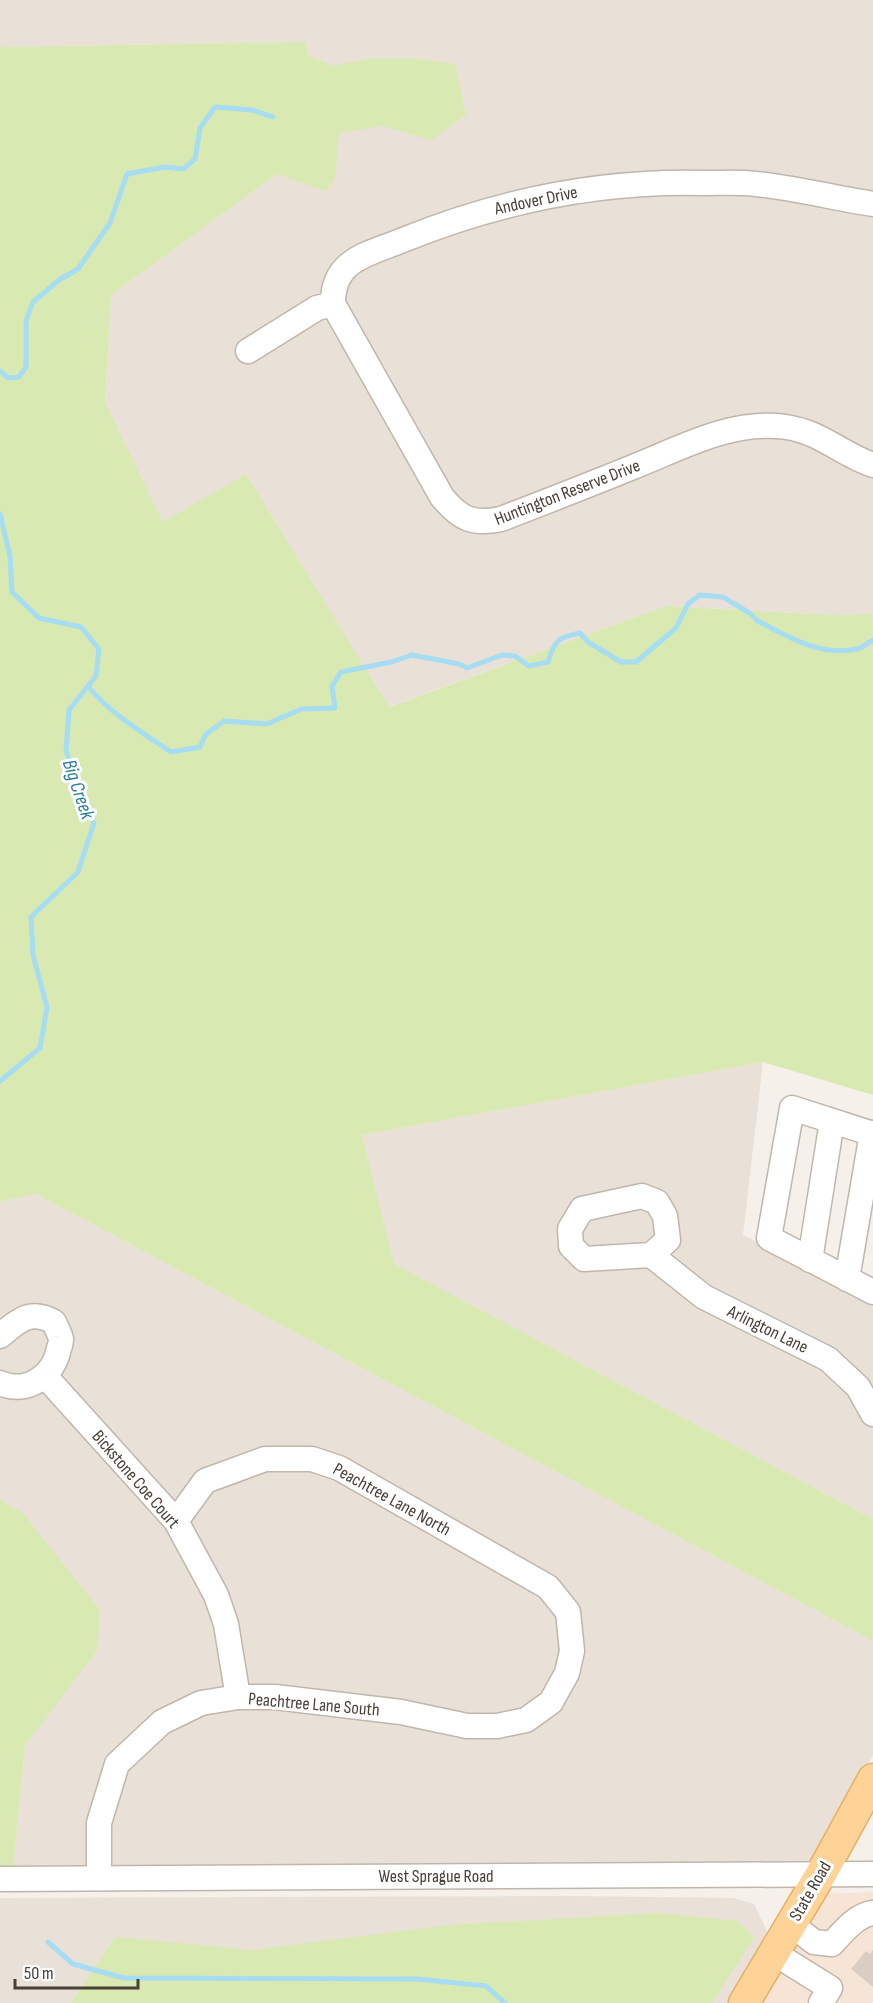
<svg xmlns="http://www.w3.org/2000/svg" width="873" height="2003" viewBox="0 0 873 2003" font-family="'Sofia Sans Condensed',sans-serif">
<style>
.residential{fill:#e9e1d7}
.commercial{fill:#f6e4d5}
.green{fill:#d8e9b2}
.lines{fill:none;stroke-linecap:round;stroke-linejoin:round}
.stream{stroke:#a6ddf2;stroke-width:5}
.building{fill:#dacdc2}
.minor-casing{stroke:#c1b6ac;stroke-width:27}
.major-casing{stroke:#e6ae67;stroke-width:33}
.minor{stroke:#fff;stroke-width:24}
.major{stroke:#ffd398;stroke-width:30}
.labels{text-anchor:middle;stroke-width:6;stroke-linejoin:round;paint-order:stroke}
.street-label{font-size:18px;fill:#494037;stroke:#fff}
.water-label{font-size:20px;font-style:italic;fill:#2a7d9e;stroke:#fff}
</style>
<rect width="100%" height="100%" fill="#f5f0ea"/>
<g class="residential">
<path d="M0 0H873V614L833 615 666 606 388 707 246 474 163 523 105 402 111 295 308 151 306 42 0 47Z"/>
<path d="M763 1062 743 1235 873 1301V1519L393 1264 362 1135Z"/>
<path d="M36 1194 873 1641V1755L815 1861 13 1869 25 1746 97 1649 22 1512 0 1500V1202Z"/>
<path d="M568 1896 733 1898 754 1904 768 1933 728 2003H0V1898Z"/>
</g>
<path class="commercial" d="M873 1892V2003H759L826 1894Z"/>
<g class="green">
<path d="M306 42 307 55 333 66 367 59H419L455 64 466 115 431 140 382 126 339 133 335 179 325 191 277 174 111 295 105 402 163 522 246 474 389 707 666 606 833 615 873 614V1095L763 1062 362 1135 394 1264 873 1519V1641L36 1194 0 1202V47Z"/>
<path d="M0 1500 22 1512 99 1609 98 1649 25 1746 13 1869 0 1868Z"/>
<path d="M659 1913 738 1921 754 1937 712 2003H71L115 1937 252 1950 450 1925Z"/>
</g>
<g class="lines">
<g class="stream">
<path d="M0 371 8 378 19 377 26 367V321L33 302 59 280 78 269 110 223 127 174 165 167 183 169 195 159 200 128 215 107 252 110 273 117"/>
<path d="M0 514 10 556 12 592 39 618 81 627 99 649 96 676 69 710 66 751 94 823 78 872 31 917 33 955 47 1007 40 1048 0 1081"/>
<path d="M88 686C108 712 144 734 171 752L200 747 206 734 224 721 267 724 301 709 335 708 332 686 341 672 391 662 412 655 459 664 467 668 502 655 515 656 529 666 548 662C554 641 558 637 580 633L588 642 621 662H636L676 628 688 604 700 595 723 597 751 614 756 620C787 636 819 657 857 649 862 648 868 643 873 640"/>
<path d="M48 1942 73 1964 124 1978 417 1979 486 1986 505 2003"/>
</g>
</g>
<path class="building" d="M873 1950V1987L851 1969 866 1951 870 1954Z"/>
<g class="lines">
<defs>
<g id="minor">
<path d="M333 304 442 497C460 519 473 525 501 519 545 502 589 485 633 467 681 448 733 419 786 427 821 432 841 454 873 465"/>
<path d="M248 351 317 308 333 304C332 259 369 254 403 240 499 201 602 180 706 183 723 183 740 182 756 184 796 188 834 198 873 204"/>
<path d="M873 1134 792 1108 769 1238 873 1292"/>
<path d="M642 1196 657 1202 665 1216 668 1240 651 1255 584 1259 571 1246 570 1229 582 1209Z"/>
<path d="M651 1255 704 1297 828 1359 858 1387 873 1414"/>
<path d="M810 1260 832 1121"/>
<path d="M847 1279 872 1133"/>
<path d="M0 1336C19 1320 30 1309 54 1322 56 1327 60 1334 61 1339 61 1340 60 1348 59 1348 54 1376 27 1395 0 1383"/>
<path d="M45 1376 176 1521 216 1595 226 1624 238 1697"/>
<path d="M99 1878V1823L117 1764 162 1722 201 1703 238 1697H275L401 1712 467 1726H497L526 1720 551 1702 567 1673 572 1651 568 1612 548 1587 339 1468 312 1459H265L205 1481 176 1521"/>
<path d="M0 1879 873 1874"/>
<path d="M791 1924 814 1942 832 1944C843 1932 856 1915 873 1913"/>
<path d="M774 1953 830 1988 821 2003"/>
</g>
<path id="major" d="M744 2003 821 1874 873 1779"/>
</defs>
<use href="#minor" class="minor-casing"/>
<use href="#major" class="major-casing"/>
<use href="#minor" class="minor"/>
<use href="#major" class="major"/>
</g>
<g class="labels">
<g class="street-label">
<text transform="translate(536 200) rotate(-12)" y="6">Andover Drive</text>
<text transform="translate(567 492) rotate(-21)" y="6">Huntington Reserve Drive</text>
<text transform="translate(768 1329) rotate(26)" y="6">Arlington Lane</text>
<text transform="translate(136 1479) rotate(49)" y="6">Bickstone Coe Court</text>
<text transform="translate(392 1499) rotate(29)" y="6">Peachtree Lane North</text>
<text transform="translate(314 1704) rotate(5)" y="6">Peachtree Lane South</text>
<text x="436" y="1882">West Sprague Road</text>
<text transform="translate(810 1891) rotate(-60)" y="6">State Road</text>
</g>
<g class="water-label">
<text transform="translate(79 789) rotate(71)" y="7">Big Creek</text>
</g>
</g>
<path d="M15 1979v9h123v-9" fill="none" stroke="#494037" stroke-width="3"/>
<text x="24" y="1979" font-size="18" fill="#494037" stroke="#ffffff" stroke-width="4.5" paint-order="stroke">50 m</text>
</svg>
